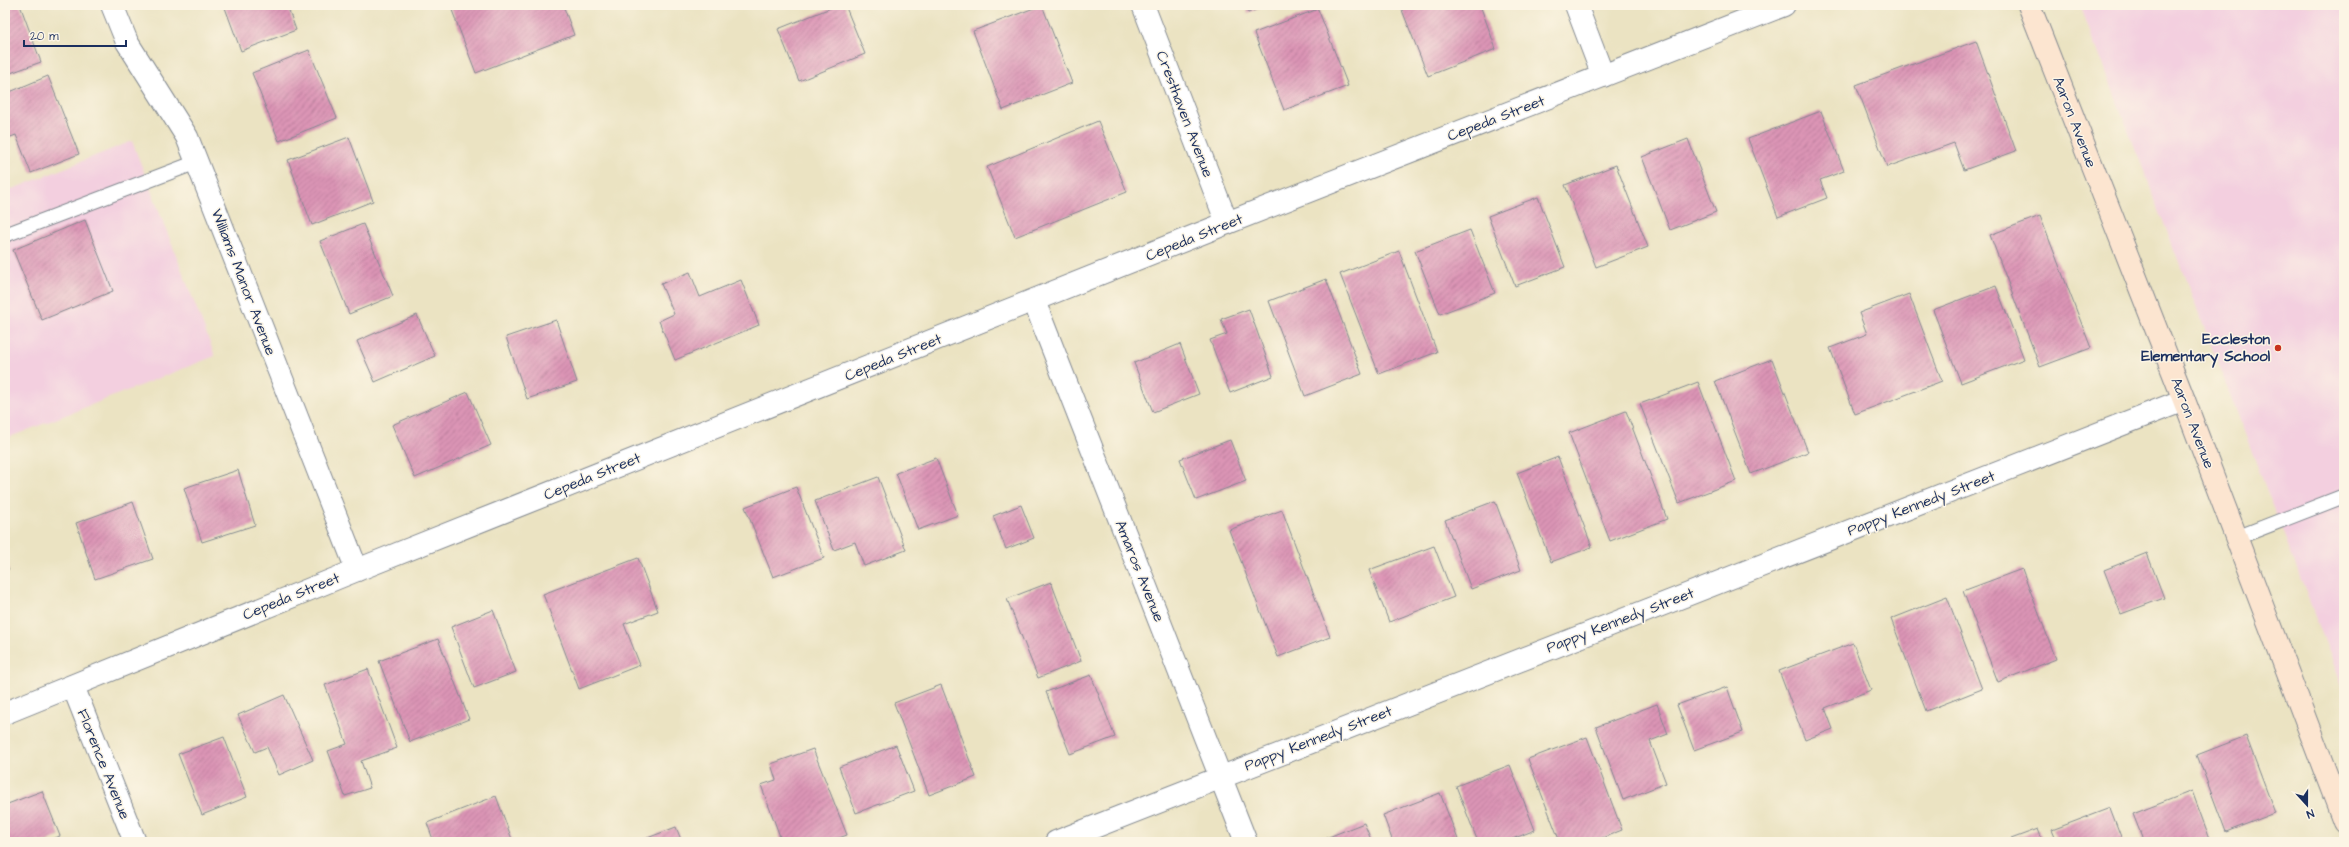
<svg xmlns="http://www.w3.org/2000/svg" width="2349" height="847" viewBox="0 0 2349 847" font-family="'Architects Daughter',sans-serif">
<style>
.built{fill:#f3cfdf}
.building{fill:url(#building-hatch)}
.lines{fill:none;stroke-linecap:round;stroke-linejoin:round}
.lane-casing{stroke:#838990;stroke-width:16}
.street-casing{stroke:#838990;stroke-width:24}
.secondary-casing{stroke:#838990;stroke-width:24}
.lane{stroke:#fff;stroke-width:14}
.street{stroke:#fff;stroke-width:22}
.secondary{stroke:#fce5d0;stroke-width:22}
.poi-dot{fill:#c8321e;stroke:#fcf5e5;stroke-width:1.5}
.labels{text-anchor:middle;stroke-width:3;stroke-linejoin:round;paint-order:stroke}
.street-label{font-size:15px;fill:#1b2f5e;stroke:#fcf5e5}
.poi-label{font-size:15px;font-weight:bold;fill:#1b2f5e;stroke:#fcf5e5;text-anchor:end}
</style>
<defs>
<pattern id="building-hatch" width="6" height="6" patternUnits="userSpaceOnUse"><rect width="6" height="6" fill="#dc94b5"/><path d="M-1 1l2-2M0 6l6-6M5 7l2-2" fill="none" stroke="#b27996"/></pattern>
</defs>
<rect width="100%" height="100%" fill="#fcf5e5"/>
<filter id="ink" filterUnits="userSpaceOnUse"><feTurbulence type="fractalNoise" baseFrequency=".025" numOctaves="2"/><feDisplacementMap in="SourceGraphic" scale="8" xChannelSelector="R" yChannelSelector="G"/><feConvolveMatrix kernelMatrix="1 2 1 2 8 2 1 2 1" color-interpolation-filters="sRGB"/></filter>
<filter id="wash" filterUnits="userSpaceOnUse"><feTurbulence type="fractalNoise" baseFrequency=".012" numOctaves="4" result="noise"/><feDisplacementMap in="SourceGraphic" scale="16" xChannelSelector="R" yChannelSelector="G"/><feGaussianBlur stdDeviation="0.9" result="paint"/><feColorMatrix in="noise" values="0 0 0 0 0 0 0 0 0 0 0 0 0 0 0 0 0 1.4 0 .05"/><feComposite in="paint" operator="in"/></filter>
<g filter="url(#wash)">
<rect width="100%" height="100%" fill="#ebe3c2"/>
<g class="built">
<path d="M2080 5H2344V691Z"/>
<path d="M132 141 215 356 5 439V192Z"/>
</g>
<g id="blocks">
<g class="building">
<path d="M5 5H20L41 62 5 75Z"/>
<path d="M224 5H287L296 30 241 51Z"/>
<path d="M450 5H504L506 8 514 5H563L574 35 476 73Z"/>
<path d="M838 5H845L865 54 799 81 778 29Z"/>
<path d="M1042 5 1072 83 1003 110 973 31Z"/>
<path d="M1245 5H1267L1248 13Z"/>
<path d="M1400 5H1480L1496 49 1428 76Z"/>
<path d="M1318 9 1348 86 1284 110 1254 33Z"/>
<path d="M1976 41 2016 151 1964 170 1954 143 1887 167 1856 85Z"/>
<path d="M309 50 337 118 279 141 252 73Z"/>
<path d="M48 76 79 154 31 173 16 135 5 139V94Z"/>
<path d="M1821 111 1844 171 1820 180 1827 198 1778 217 1748 139Z"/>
<path d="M1098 121 1127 192 1015 237 987 167Z"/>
<path d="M349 137 373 201 312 225 288 160Z"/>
<path d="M1688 139 1716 212 1670 230 1642 157Z"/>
<path d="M1616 165 1648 247 1596 267 1565 185Z"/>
<path d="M1538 197 1565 267 1515 286 1488 216Z"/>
<path d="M2040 216 2091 348 2040 367 1990 235Z"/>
<path d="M85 220 113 291 42 320 13 250Z"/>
<path d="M363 224 393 296 349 314 320 241Z"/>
<path d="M1470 230 1495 293 1440 314 1415 251Z"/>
<path d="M1399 251 1437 352 1379 374 1340 274Z"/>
<path d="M690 272 700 297 741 280 759 325 675 360 659 321 674 314 661 284Z"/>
<path d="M1326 279 1362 374 1305 396 1269 301Z"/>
<path d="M1996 286 2024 359 1961 383 1933 310Z"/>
<path d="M1909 294 1942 381 1855 414 1830 348 1867 334 1859 313Z"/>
<path d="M1249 309 1273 376 1230 393 1210 340 1227 334 1221 319Z"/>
<path d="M417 315 435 356 375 382 357 341Z"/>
<path d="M556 320 577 382 527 399 506 337Z"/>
<path d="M1180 344 1199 394 1153 412 1134 363Z"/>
<path d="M1772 359 1808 452 1751 474 1715 381Z"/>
<path d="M1698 382 1736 481 1679 503 1640 404Z"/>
<path d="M468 392 491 445 415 478 392 425Z"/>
<path d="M1626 411 1667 519 1610 541 1569 433Z"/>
<path d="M1230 440 1246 481 1196 500 1180 459Z"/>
<path d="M1558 457 1592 547 1551 562 1517 473Z"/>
<path d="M936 458 958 515 918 530 896 473Z"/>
<path d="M238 470 255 525 202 542 184 488Z"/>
<path d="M878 477 906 550 864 566 855 542 834 550 815 501Z"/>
<path d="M796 487 824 558 773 577 745 507Z"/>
<path d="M1495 501 1521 570 1471 589 1445 520Z"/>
<path d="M133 502 153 559 95 579 76 523Z"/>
<path d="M1021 505 1034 538 1006 549 993 516Z"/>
<path d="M1282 510 1330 637 1278 657 1229 530Z"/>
<path d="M1434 546 1454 597 1389 622 1369 570Z"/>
<path d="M2147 553 2164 598 2121 614 2104 570Z"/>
<path d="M638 558 658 611 624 624 640 665 579 689 543 594Z"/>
<path d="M5 564 9 569 5 572Z"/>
<path d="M2022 569 2056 659 1998 682 1963 591Z"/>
<path d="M1051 582 1081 661 1038 678 1007 599Z"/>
<path d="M1947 597 1982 689 1926 711 1891 619Z"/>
<path d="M493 610 516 672 474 688 451 627Z"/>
<path d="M438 639 469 719 410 742 379 661Z"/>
<path d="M1853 643 1871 690 1825 708 1833 729 1805 740 1779 671Z"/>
<path d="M368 669 397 748 361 761 370 788 345 796 328 751 347 744 325 685Z"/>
<path d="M1091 675 1115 737 1070 754 1046 692Z"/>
<path d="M941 685 976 777 929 795 894 703Z"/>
<path d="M1727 687 1743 732 1694 750 1677 705Z"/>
<path d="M284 695 313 760 279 775 267 747 255 752 238 715Z"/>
<path d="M1657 704 1668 734 1650 741 1666 783 1623 800 1596 727Z"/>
<path d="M2246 736 2275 813 2226 832 2197 755Z"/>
<path d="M224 737 247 797 202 815 178 754Z"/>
<path d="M1587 737 1622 830 1592 842H1560L1528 759Z"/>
<path d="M896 745 914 791 856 813 839 767Z"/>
<path d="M813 749 847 835 828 842H782L761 785 776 780 771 764Z"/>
<path d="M1510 765 1535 830 1505 842H1478L1456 786Z"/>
<path d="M42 791 60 836 46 842H5V805Z"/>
<path d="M2192 791 2211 842H2144L2133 814Z"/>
<path d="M1440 793 1459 842H1393L1383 815Z"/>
<path d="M496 796 513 842H434L427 823Z"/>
<path d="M2110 808 2123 842H2057L2052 830Z"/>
<path d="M1364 823 1372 842H1321V840Z"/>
<path d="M676 827 682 842H637Z"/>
<path d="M2038 829 2043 842H2003Z"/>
</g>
</g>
</g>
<g filter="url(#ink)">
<use href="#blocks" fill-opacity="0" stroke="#838990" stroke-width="1"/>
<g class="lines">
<defs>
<g id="lane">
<path d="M5 235 197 162"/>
<path d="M2236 538 2344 496"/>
</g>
<g id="street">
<path d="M112 5 127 42 187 137 357 570"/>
<path d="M1143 5 1227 223"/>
<path d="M1576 5 1603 76"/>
<path d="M1034 301 1246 842"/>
<path d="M73 686 135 842"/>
<path d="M5 713 357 570 1227 223 1784 5"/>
<path d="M1056 842 2184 400"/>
</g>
<path id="secondary" d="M2029 5 2184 400 2344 821"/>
</defs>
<use href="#lane" class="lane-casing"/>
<use href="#street" class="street-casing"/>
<use href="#secondary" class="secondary-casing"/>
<use href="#lane" class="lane"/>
<use href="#street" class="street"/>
<use href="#secondary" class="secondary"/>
</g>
</g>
<circle class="poi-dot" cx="2278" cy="348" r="4"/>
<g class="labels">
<g class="street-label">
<text transform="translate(1185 114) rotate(69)" y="5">Cresthaven Avenue</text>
<text transform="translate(1496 118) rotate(-21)" y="5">Cepeda Street</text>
<text transform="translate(2075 122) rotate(69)" y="5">Aaron Avenue</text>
<text transform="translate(1194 237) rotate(-22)" y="5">Cepeda Street</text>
<text transform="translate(244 282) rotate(69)" y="5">Williams Manor Avenue</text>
<text transform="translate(893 357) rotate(-22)" y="5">Cepeda Street</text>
<text transform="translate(2193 423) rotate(69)" y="5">Aaron Avenue</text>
<text transform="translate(592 476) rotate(-22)" y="5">Cepeda Street</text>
<text transform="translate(1921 503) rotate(-21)" y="5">Pappy Kennedy Street</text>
<text transform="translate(1140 571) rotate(68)" y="5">Amaros Avenue</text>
<text transform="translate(291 596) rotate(-22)" y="5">Cepeda Street</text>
<text transform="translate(1620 620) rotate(-21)" y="5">Pappy Kennedy Street</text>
<text transform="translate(1318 738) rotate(-21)" y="5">Pappy Kennedy Street</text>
<text transform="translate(104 764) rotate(68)" y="5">Florence Avenue</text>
</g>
<g class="poi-label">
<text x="2270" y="344">Eccleston<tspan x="2270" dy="17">Elementary School</tspan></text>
</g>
</g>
<rect width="2349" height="847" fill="none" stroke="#fcf5e5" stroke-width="20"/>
<g transform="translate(2307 805) rotate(159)" stroke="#fcf5e5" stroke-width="3" paint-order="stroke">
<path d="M0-3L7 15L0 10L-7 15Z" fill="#1b2f5e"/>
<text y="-6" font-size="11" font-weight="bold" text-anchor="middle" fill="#1b2f5e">N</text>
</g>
<path d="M24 40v6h102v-6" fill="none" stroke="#1b2f5e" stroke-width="2"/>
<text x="30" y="40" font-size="12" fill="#1b2f5e" stroke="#fcf5e5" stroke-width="3" paint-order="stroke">20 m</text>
</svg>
